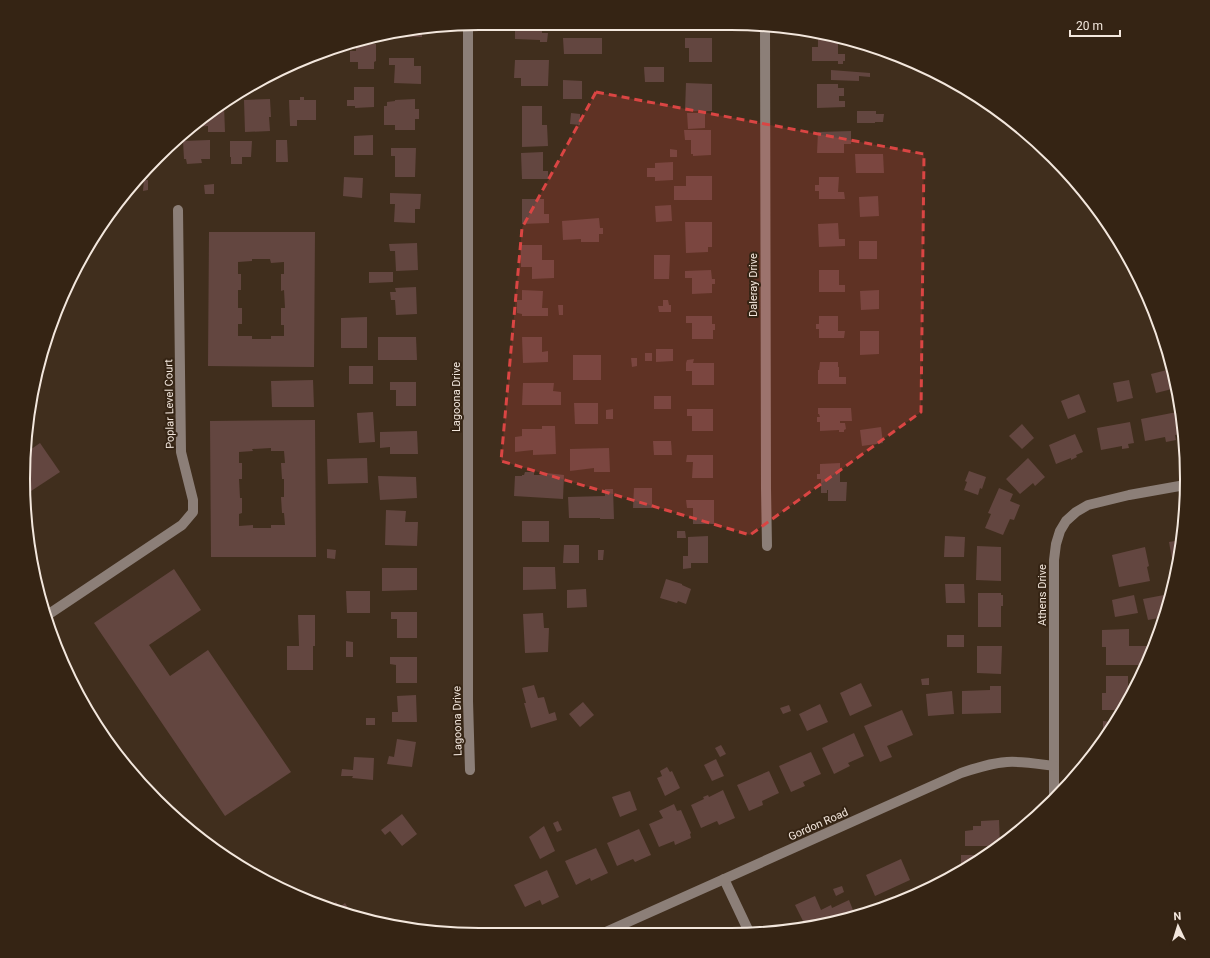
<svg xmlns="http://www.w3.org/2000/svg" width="1210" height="958" viewBox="0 0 1210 958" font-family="Roboto,sans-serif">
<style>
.building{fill:#634640;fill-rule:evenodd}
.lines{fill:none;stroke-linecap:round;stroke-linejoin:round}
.minor{stroke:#8c7f78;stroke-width:10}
.marked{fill:#da4543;fill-opacity:0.2;stroke:#da4543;stroke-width:3;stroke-dasharray:8 5;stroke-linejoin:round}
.labels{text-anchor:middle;stroke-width:4;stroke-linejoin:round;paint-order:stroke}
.street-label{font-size:11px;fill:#f3e7dd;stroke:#352414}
.rim{fill:none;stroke:#f3e7dd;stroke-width:2}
</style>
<rect width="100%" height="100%" fill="#402e1d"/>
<g class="building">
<path d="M515 23H542V33H548L547 42H540V40L515 39Z"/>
<path d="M422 31V37L387 36V35Z"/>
<path d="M563 38H602V54H564Z"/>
<path d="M685 38H712V62H689V48H685Z"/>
<path d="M818 39H838V54H845V61H843V64H838V61H812V47H818Z"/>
<path d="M356 44H376V61L374 62V69H358V62H350V51H356Z"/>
<path d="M389 58H414V66H421V84L394 83 395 65H389Z"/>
<path d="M515 60H549L548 86H521V78H514Z"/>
<path d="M644 67H664V82H645Z"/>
<path d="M831 70 870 73V77L859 76V81L831 80Z"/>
<path d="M563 80 582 81V99H563Z"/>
<path d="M686 83 712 84V111H685Z"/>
<path d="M817 84H838V88H844V96H839V101H845V107L817 108Z"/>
<path d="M354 87H374V107L355 108V106H347V100H354Z"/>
<path d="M300 97H304V100H316V120H297V126H290L289 100H300Z"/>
<path d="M270 99 271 117H269L270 131 245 132 244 100Z"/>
<path d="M415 99V109H419V119H415V130H395V125H384V106H387V102L395 101V100Z"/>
<path d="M224 105 225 132H208V126L195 127Z"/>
<path d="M522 106H542V125H547L548 146 522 147Z"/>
<path d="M857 111H876V114H884L883 122H875V123H857Z"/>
<path d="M571 113 580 114V125L570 124Z"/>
<path d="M687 113H705V128L688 129Z"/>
<path d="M684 130H711V155L693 156V154H691V140H685Z"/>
<path d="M851 131V144H844V153H817L818 132Z"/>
<path d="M373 135V155H354V136Z"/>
<path d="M209 140H210V159H201L202 163 187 164 186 159H184L183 141Z"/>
<path d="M276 140H287L288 162H276Z"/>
<path d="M230 141H252L251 157H242V164H231V157H230Z"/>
<path d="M391 148H416L415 177H395V156H391Z"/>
<path d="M670 149 677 150V157H670Z"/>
<path d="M543 152V171H548V179H522L521 153Z"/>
<path d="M855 154H883L884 173H856Z"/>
<path d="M673 162V180L655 181V177H647V168H655V163Z"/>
<path d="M686 176H712V200H674V186H686Z"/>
<path d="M344 177 363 178 362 198 343 196Z"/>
<path d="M819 177H839L838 192H844L845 199H819V191H815V185H819Z"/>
<path d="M144 180H148V190L143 191Z"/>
<path d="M214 184V194H205L204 185Z"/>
<path d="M135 185V192H129L132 188Z"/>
<path d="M390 193 421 194 420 209H415V223L394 222 395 204H390Z"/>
<path d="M878 196 879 216 860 217 859 197Z"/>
<path d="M522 199H544V214H549V223L522 224Z"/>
<path d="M671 205 672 221 656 222 655 206Z"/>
<path d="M599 218 600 228H603V234H599V242H581V239L563 240 562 221Z"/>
<path d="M685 222H712V247H708V252L686 253Z"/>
<path d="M838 223 839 239H845V246L819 247 818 224Z"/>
<path d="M209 232H315L314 367 208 366ZM252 259H270L271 263 284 262V274H281V291L284 290 285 308H281V325H284V336H271V339H252V336H238V324H242V308H238V290H241V274H238V262L252 261Z"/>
<rect x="859" y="241" width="18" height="18"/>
<path d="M417 243 418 270 396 271 395 251H390L389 244Z"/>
<path d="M521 245H542V260H554V278L532 279V267H521Z"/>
<path d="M654 255H670L669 279H654Z"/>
<path d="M711 270 712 279H715V284H712V293L692 294V278H685V271Z"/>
<path d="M819 270H839V285H845V292H819Z"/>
<path d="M369 272H393V282L369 283Z"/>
<path d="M416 287 417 314 396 315 395 300H391L390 292H396L395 288Z"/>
<path d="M522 290 543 291 542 308H548V316H522V314L517 313V300H522Z"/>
<path d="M879 290V309L861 310 860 291Z"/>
<path d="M663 300H668L669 305H671V312H659L658 306H663Z"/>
<path d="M558 305H563V315H559Z"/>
<path d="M686 316H712V324H715V330H713V339H692V323H686Z"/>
<path d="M819 316H838V331H845L844 338H819V329H816V324H819Z"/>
<path d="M367 317V348H341V318Z"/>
<path d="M860 331H879V354L860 355Z"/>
<path d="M378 337H416L417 360H378Z"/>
<path d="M522 337H542V352L548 351V362L523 363Z"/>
<path d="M656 349H673V361L656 362Z"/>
<rect x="645" y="353" width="7" height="8"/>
<rect x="573" y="355" width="28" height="25"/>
<path d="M631 358H637V366L632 367Z"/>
<path d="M694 359 693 363H714V385H692V371H686V363L687 360Z"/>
<path d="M820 362H838V367H839V377H846V384H818V370H819Z"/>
<rect x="349" y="366" width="24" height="18"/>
<path d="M1171 369 1176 388 1156 393 1151 374Z"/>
<path d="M313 380 314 407H272L271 381Z"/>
<path d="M1129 380 1133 398 1117 402 1113 383Z"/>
<path d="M390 382H416V406H396V390H390Z"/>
<path d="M523 383H554L553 391 561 392V405H522Z"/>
<path d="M1079 394 1086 412 1068 419 1061 401Z"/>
<rect x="654" y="396" width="17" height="13"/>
<path d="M574 403H598V424H575Z"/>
<path d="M818 408H851L852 421H840V423H845L846 429 844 430V432H839V430L820 431V422H817V417H820L819 414H818Z"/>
<path d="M613 409V419H606V410Z"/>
<path d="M687 409H713V431H692V416H687Z"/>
<path d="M373 412 375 442 359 443 357 413Z"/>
<path d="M1177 412 1181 434 1175 435 1176 440 1166 442 1165 437 1145 441 1141 419Z"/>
<path d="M315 420 316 557H211L210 421ZM271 448V451H284L285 463H281L282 479H284V497H281L282 513H284L285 525H271V528H253V525L239 526V514L242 513V498H240L239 479H242V463H239V452L253 451 252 449Z"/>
<path d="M1130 422 1134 443 1128 444 1129 448 1122 449V446L1101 450 1097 428Z"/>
<path d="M1022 424 1034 438 1022 449 1009 436Z"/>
<path d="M542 426H555L556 454 533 455V450L515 452V437L522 436V429H542Z"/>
<path d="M881 427 883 443 862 446 860 430Z"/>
<path d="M417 431 418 454H390V447L380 448V432Z"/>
<path d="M1075 434 1083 452 1076 455 1077 457 1071 460V458L1056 464 1049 445Z"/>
<path d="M653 441H671L672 455H654Z"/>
<path d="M40 443 60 472 25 495 23 479 27 452Z"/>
<path d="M609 448 610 472H594V468L570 471V449Z"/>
<path d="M687 455H713V478H692L693 462H686Z"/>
<path d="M367 458 368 483 328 484 327 459Z"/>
<path d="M1028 458 1045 477 1035 486 1033 483 1020 494 1006 479Z"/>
<path d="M840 463V482H847L846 501H828V490H827V493H821V479H817V474H820V464Z"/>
<path d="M969 471 986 477 982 489 980 488 978 495 964 490 967 482 965 481Z"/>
<path d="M525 472H534V475H546V473L564 475 563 499 514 496 515 476H522V475H524Z"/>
<path d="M378 476 416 477 417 498 380 500Z"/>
<path d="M634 488H652V508H633Z"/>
<path d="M999 488 1013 494 1010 501 1020 505 1014 520 1010 519 1003 535 985 528 991 514 988 513Z"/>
<path d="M605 489H613L614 519H600V518H569L568 497 605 496Z"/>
<path d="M686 500H714V524H693V508H687Z"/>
<path d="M386 510 406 511 405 522H418L417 546 385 545Z"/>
<rect x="522" y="521" width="27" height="21"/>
<path d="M677 531H685L686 538H677Z"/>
<path d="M708 536V563H691V568L683 569V556H688V537Z"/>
<path d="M945 536 965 537 964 557H944Z"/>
<path d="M1181 540 1176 569 1174 570 1169 542Z"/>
<path d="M564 545H579V563H563Z"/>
<path d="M977 546 1001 547V581L976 580Z"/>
<path d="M1145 547 1149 566 1147 567 1150 581 1119 587 1112 555Z"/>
<path d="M327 549 336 550 335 559 327 558Z"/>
<path d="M598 550H604L603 560H598Z"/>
<path d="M523 567H555L556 589 523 590Z"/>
<path d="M382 568H417V590L382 591Z"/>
<path d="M174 569 201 610 149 645 170 676 208 650 291 772 225 816 94 623Z"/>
<path d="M666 579 682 584V585L691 589 686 604 678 601 677 603 660 598Z"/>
<path d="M945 584H964L965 603H946Z"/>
<path d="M586 589 587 607 567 608V590Z"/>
<path d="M346 591H370V613H347Z"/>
<path d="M978 593H1001V595H1003V606H1001V627H978Z"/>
<path d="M1134 595 1138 613 1115 617 1112 600Z"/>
<path d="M1164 595 1167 609 1164 617 1148 620 1143 599Z"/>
<path d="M391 612H417V638H397V619H391Z"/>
<path d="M543 613 544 628H549L548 652 525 653 523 614Z"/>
<path d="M298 615H315V646H313V670H287V646H299Z"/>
<path d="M1129 629V646H1147V662L1146 665H1106V647H1102V630Z"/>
<rect x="947" y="635" width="17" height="12"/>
<path d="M346 641 353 642V657H346Z"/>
<path d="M977 646H1002L1001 674 977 673Z"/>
<path d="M390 657H417V683H396V665L390 664Z"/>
<path d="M1106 676H1128V699L1121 710H1102V693H1106Z"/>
<path d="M929 678V685H922L921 679Z"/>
<path d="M861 683 872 706 850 716 840 693Z"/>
<path d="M534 685 538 698 544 697 549 714 555 712 557 720 531 728 524 703H526L522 688Z"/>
<path d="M990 686H1001V713L962 714V691L990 690Z"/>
<path d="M952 691 954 714 928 716 926 694Z"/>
<path d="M416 695 417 722H392V712H398L397 696Z"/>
<path d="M583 702 594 715 580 727 569 714Z"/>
<path d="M820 704 828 722 807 731 799 714Z"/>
<path d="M789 705 791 711 783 714 780 708Z"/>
<path d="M902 710 913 735 887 746 892 757 880 762 864 726Z"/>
<rect x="366" y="718" width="9" height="7"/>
<path d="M1103 721 1114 722 1103 740Z"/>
<path d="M854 733 864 756 848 763 850 766 834 774 822 748Z"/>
<path d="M397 739 416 742 412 767 387 764 389 756 394 757Z"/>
<path d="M721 745 726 754 720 757 715 748Z"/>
<path d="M811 752 821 774 803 782 805 786 791 792 779 766Z"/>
<path d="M354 757 374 758 373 780 352 778 353 776H341L342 769 353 770Z"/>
<path d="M716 759 724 776 712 781 704 765Z"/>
<path d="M667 767 670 772 672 771 680 788 665 796 657 778 662 776 660 771Z"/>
<path d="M769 771 779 793 762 801 763 805 749 811 737 785Z"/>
<path d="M723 790 735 818 719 825 717 821 701 828 691 805 704 799 703 797 708 795 709 797Z"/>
<path d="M630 791 637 810 620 817 612 797Z"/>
<path d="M674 804 677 811 681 810 691 833 690 834 691 838 675 845 674 841 659 847 649 824 663 818 659 811Z"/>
<path d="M402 814 417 834 402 846 390 831 385 835 381 830Z"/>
<path d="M999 820 1000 845 998 846H965V831L973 830V826H981V821Z"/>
<path d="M558 821 562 830 557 832 553 823Z"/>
<path d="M544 826 555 851 540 859 529 837Z"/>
<path d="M639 829 651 855 635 862 633 859 617 866 607 843Z"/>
<path d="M596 848 608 873 591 881 590 878 576 885 565 861Z"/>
<path d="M961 855H985L961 872Z"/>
<path d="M901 859 910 880 875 896 866 875Z"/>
<path d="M547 870 559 897 542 905 540 900 525 907 514 885Z"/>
<path d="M842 886 844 892 836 896 833 889Z"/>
<path d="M815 896 821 910 831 905 832 908 849 900 855 915 805 925 795 905Z"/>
<path d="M336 902 340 907 345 903 350 911 347 913 328 907Z"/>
<path d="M879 907 880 910 866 913H865Z"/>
</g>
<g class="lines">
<g class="minor">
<path d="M468 24V701L470 770"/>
<path d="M765 25 766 489 767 546"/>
<path d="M46 616 182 525 193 512V500L181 452 178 210"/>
<path d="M1054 798V560L1056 544 1060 531 1066 521 1076 512 1088 505 1129 495 1185 485"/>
<path d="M724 879 750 934"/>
<path d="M599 935 961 773C976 768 991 763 1007 762 1023 761 1038 764 1054 766"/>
</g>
</g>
<path class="marked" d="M596 92 924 154 921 412 750 535 501 461 522 228Z"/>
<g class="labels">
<g class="street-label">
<text transform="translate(753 285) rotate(-90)" y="4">Daleray Drive</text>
<text transform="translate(456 397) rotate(-90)" y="4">Lagoona Drive</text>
<text transform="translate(169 404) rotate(-91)" y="4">Poplar Level Court</text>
<text transform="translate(1042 595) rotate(-90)" y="4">Athens Drive</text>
<text transform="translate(457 721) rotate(-91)" y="4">Lagoona Drive</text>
<text transform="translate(818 824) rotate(-24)" y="4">Gordon Road</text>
</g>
</g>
<path d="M0 0H1210V958H0ZM479 30H731A449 449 0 0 1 1180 479V479A449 449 0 0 1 731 928H479A449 449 0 0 1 30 479V479A449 449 0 0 1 479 30Z" fill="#352414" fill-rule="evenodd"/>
<path class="rim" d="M479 30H731A449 449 0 0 1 1180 479V479A449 449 0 0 1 731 928H479A449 449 0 0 1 30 479V479A449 449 0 0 1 479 30Z"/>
<g transform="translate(1178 926) rotate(356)" stroke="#352414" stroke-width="3" paint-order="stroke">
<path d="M0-3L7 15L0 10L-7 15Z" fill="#f3e7dd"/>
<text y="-6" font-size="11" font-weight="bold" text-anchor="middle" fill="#f3e7dd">N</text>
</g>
<path d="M1070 30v6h50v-6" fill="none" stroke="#f3e7dd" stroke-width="2"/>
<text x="1076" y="30" font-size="12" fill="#f3e7dd" stroke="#352414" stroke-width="3" paint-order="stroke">20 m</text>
</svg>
